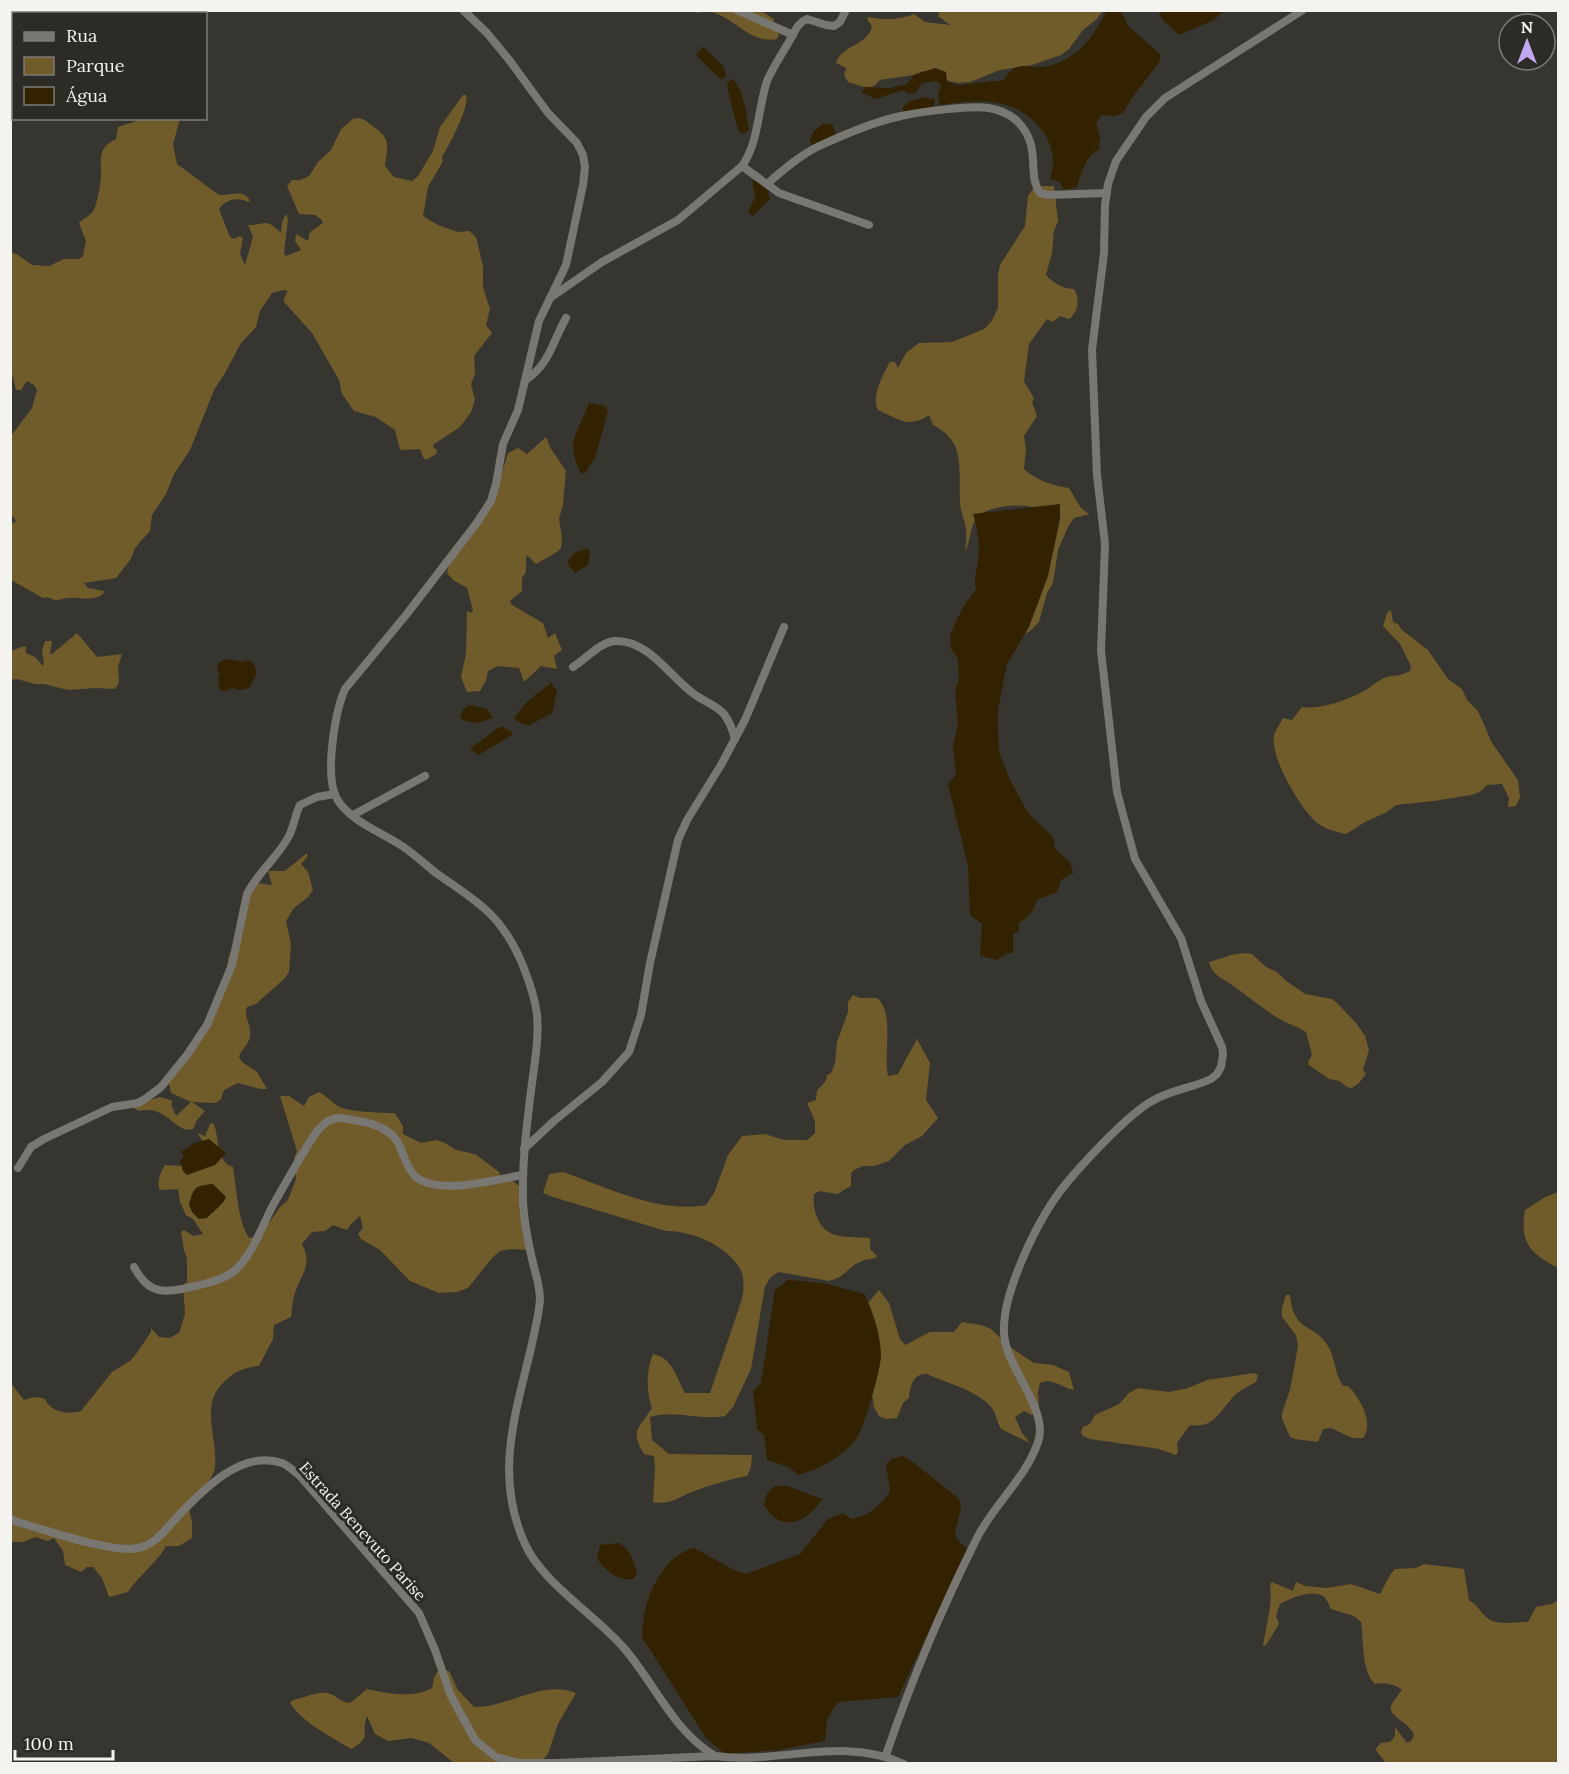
<svg xmlns="http://www.w3.org/2000/svg" width="1569" height="1774" viewBox="0 0 1569 1774" font-family="Lora,serif">
<style>
.green{fill:#705b2b}
.water{fill:#322200}
.lines{fill:none;stroke-linecap:round;stroke-linejoin:round}
.minor{stroke:#797772;stroke-width:8}
.labels{text-anchor:middle;stroke-width:6;stroke-linejoin:round;paint-order:stroke}
.street-label{font-size:16px;fill:#f5f3f0;stroke:#2d2b26}
</style>
<rect width="100%" height="100%" fill="#373530"/>
<g class="green">
<path d="M695 11H761L774 19 773 23 779 35 777 39C754 44 739 24 720 15 712 11 704 12 695 13Z"/>
<path d="M940 11H1103L1097 19 1083 30 1069 49 1061 55 1032 65 1000 70 970 82 958 83 945 80 924 71 913 75 880 80 874 86 868 88 848 82 844 75 846 68 836 63C842 44 868 46 872 26L867 19 868 17C882 20 901 20 914 14L925 22 950 25 938 16Z"/>
<path d="M463 95H466C470 107 449 145 442 157L443 161 428 187 423 216 438 225 458 232 469 231 476 237 483 266V287L490 309 486 325 492 333 474 356 475 374 471 384 475 400 471 412 460 427 434 444 433 447 437 450 436 454 426 460 423 457 420 449 400 450 395 430 376 417 354 411 342 394 339 380 312 333 284 302V298L288 291 283 290 272 293 260 311 256 327 241 343 225 373 214 390 190 450 174 474 166 494 152 515 150 531 135 548 131 559 116 578 84 583 88 588 104 591 103 594C92 602 80 597 68 598 64 598 61 600 57 600 51 600 50 596 43 598L11 580V524L16 521 11 514V436L32 408 37 390 34 385 27 381 21 390H16L10 366 11 252 18 255 32 265 49 266 64 259H79L83 256 86 241 79 223C84 217 92 216 95 207 98 198 101 184 101 174 101 157 98 148 116 139L118 127 143 119H180L173 144 177 164 219 195C230 196 244 188 250 201L248 202C238 197 226 199 219 209L230 237 234 239 240 236 243 238 240 254 245 265 253 237 248 225C266 225 265 217 281 233L282 222 286 214 288 219 284 253 286 256 301 250 295 241 296 234 308 241 310 232 323 223 322 220 315 215 299 214 287 186 292 180H300L309 176 318 162 331 150 341 129 353 119C361 117 365 120 371 125 391 138 388 144 385 166L394 177 412 181 418 176 433 151 440 127Z"/>
<path d="M1044 186H1054L1058 221 1054 231 1052 253 1046 275C1053 283 1064 289 1074 289 1080 299 1079 311 1069 319L1060 316 1053 322 1047 319 1029 344 1024 382 1034 398 1032 402 1037 416 1024 436 1026 449 1024 469C1036 480 1053 486 1069 488L1081 508 1089 514 1074 518 1068 527 1058 550 1053 583 1047 593 1039 622 1031 630 1005 648 1041 511C1029 501 983 505 975 520 970 530 970 542 965 552 966 545 967 536 966 529 965 520 960 511 960 502 958 470 967 442 933 425L929 415C909 429 898 419 878 410 871 397 883 374 890 362H895L898 368 906 353 919 343 952 342 984 329 991 322 998 308V275L1000 265 1025 226 1028 196 1034 188Z"/>
<path d="M546 437 551 449 566 471 563 505 559 519 562 538 561 548 557 552 536 564 528 556 526 557V572L522 578V591L510 601 512 605 543 623 548 638 555 633 562 650 554 656 557 669 541 666 524 682 519 668 498 666 488 671 486 681 480 691 467 692 461 677 466 654 467 611 471 613 473 610 467 588 453 580 447 573 448 567 496 492 508 453 518 448 527 454Z"/>
<path d="M1391 610 1393 622 1398 624 1402 630 1428 650 1448 679 1462 689 1467 700 1478 711 1492 743 1518 780 1520 797 1516 806 1508 807 1509 798 1502 784 1487 785 1480 792 1471 795 1434 801 1396 805 1387 812 1365 822 1346 834C1337 832 1328 830 1320 825 1302 813 1269 756 1274 735 1276 729 1280 724 1283 718L1292 720 1302 707C1320 710 1346 700 1362 692 1371 688 1377 680 1387 677 1395 675 1402 676 1410 671L1411 666 1400 644 1383 626 1387 613Z"/>
<path d="M77 633 97 657 122 654 118 667 119 683 115 689 96 688 68 690 44 684H35L17 679 11 680V651L24 646 26 647V653L35 657 43 666 44 663 42 651 45 641H52L50 653 52 654Z"/>
<path d="M307 853V857L301 864 308 872 313 890 308 897 294 908 286 921 291 944 289 972 284 979 256 1004 247 1007C243 1018 252 1024 250 1036 249 1045 241 1049 239 1057L242 1062 257 1072 267 1089H260L238 1083 224 1090 221 1099 216 1103 192 1102 205 1111 197 1120 193 1129C176 1135 167 1104 139 1111L130 1106 160 1097 173 1101 171 1104 176 1116 191 1102 171 1093 168 1080 196 1047 226 974 228 959 240 928 245 904 256 883 272 885 268 871H285Z"/>
<path d="M1247 953 1252 954 1266 967 1277 972 1285 980 1305 994 1332 999 1337 1003 1356 1023 1365 1036 1369 1050 1363 1070 1366 1074 1359 1083 1352 1088 1347 1087 1339 1081 1329 1079 1309 1065 1308 1062 1312 1055 1306 1032C1297 1026 1285 1023 1276 1017 1262 1008 1249 997 1235 987 1226 980 1212 976 1209 962L1235 954Z"/>
<path d="M853 995 860 998H877C895 1013 883 1053 888 1076L898 1074 917 1039 930 1063 926 1100 938 1118 922 1136 905 1145 889 1161 874 1166H863L854 1170 851 1173V1186L837 1194 820 1191 814 1194C813 1202 814 1210 817 1217 826 1241 848 1236 870 1238V1249L877 1256 876 1258 864 1260 854 1265 840 1277 829 1281 779 1272 771 1277 765 1286 751 1369 733 1407 725 1416C700 1421 675 1409 650 1417L652 1440 669 1454 752 1455 751 1467 747 1476C731 1479 713 1484 697 1490 681 1495 671 1506 653 1502L655 1467 654 1456 644 1454C629 1429 640 1428 652 1408 646 1392 646 1370 653 1354 673 1358 676 1377 685 1393H710L742 1299C744 1290 745 1276 739 1267 724 1244 692 1231 666 1231L553 1197 543 1193 549 1174 563 1172C607 1187 659 1214 706 1205L714 1193 728 1155 742 1136 765 1134 784 1140H807L815 1133V1121L807 1103 816 1100 817 1091 824 1083 827 1078 826 1076 831 1073 835 1063 837 1042 848 1012V1002Z"/>
<path d="M319 1092C327 1096 331 1102 338 1106 346 1112 383 1113 395 1113L403 1126V1134L421 1143 436 1140 445 1143 456 1150 475 1154 499 1172 501 1178 510 1179 519 1186 527 1250 511 1249 500 1251 492 1258 468 1288 457 1292 439 1293 410 1281 380 1250 361 1239 358 1234 363 1228 360 1216 351 1224 347 1230 333 1225 325 1231 312 1232 302 1244C313 1266 301 1274 295 1293 292 1301 292 1310 291 1317L274 1325 273 1339 259 1366C245 1368 236 1370 226 1380 198 1404 218 1436 215 1467 213 1481 197 1494 188 1504L192 1523V1538L179 1546H166C157 1563 139 1575 128 1592L109 1597 102 1578 93 1567H87L81 1572 65 1565 63 1551 54 1538 48 1541 35 1537 24 1542H11L10 1382 24 1400C31 1397 38 1396 45 1399 50 1412 69 1415 81 1411L112 1372 130 1361 136 1354 151 1332V1328L159 1337 169 1338 179 1333 185 1314 183 1285 187 1282V1259L184 1250 181 1232 184 1230 193 1236 203 1234 193 1219 186 1215 180 1202 178 1189 162 1190 159 1189C157 1181 161 1171 165 1165L183 1166 207 1147 197 1133 205 1136 210 1124 213 1123C220 1135 215 1162 233 1167 237 1191 237 1217 249 1238L260 1236 280 1207 288 1200 296 1179 294 1158 297 1151 280 1096H289L304 1106 309 1097Z"/>
<path d="M1558 1192V1268C1531 1254 1519 1243 1525 1210L1545 1197Z"/>
<path d="M879 1290 889 1303 900 1339 905 1345 930 1332H954L962 1322 981 1325 991 1329 1010 1347 1034 1363 1053 1365 1069 1372 1074 1390C1062 1388 1052 1377 1040 1383L1038 1392 1039 1408 1032 1415 1024 1411 1015 1417 1022 1433 1030 1443 1001 1429C997 1422 996 1413 991 1407 975 1389 948 1384 927 1374 913 1373 910 1386 909 1398L903 1403 897 1418 886 1419 879 1416 874 1407 872 1393 868 1303Z"/>
<path d="M1286 1295H1290C1294 1334 1314 1322 1328 1346 1336 1359 1334 1373 1343 1386H1348C1359 1396 1375 1424 1363 1438H1352L1331 1428 1323 1429 1318 1442 1295 1439 1290 1437 1282 1419V1413L1290 1390 1298 1346 1296 1335 1282 1317V1308Z"/>
<path d="M1254 1373 1258 1375 1256 1382C1249 1386 1240 1390 1235 1395 1220 1410 1215 1429 1190 1425L1177 1443 1178 1452 1176 1455 1159 1449 1090 1439 1083 1436 1081 1432 1083 1427 1090 1424 1095 1415 1119 1404 1129 1393 1138 1388 1169 1392 1188 1388 1207 1380Z"/>
<path d="M1424 1564 1464 1569 1469 1600C1476 1604 1480 1611 1486 1617 1497 1627 1514 1621 1528 1622L1536 1607 1552 1604 1558 1600V1763H1386L1375 1749 1381 1743 1390 1742 1395 1736V1727L1407 1743 1411 1741 1414 1735C1411 1723 1388 1717 1391 1706 1393 1701 1399 1694 1402 1690 1396 1684 1383 1682 1375 1684 1361 1671 1364 1641 1361 1622L1354 1616 1331 1609C1329 1605 1327 1599 1323 1596 1311 1589 1291 1598 1280 1604L1276 1616 1279 1624 1266 1645 1263 1646C1266 1625 1273 1605 1270 1584L1272 1582 1293 1591 1296 1582 1305 1586 1327 1588 1351 1584 1380 1594 1390 1575 1395 1569 1416 1568Z"/>
<path d="M439 1669 449 1671 458 1690 474 1707C508 1708 542 1679 576 1693L558 1724 548 1754 539 1764 454 1763 429 1743 411 1738 388 1741 375 1734 367 1716C360 1736 373 1736 351 1749 329 1735 305 1725 290 1703L293 1700C304 1698 317 1691 327 1693 337 1695 339 1702 350 1703L367 1689C387 1693 413 1699 432 1688L434 1678Z"/>
</g>
<g class="water">
<path d="M1107 11H1121L1128 26 1160 54V61L1131 99 1123 113 1114 116 1101 115 1096 124 1100 137 1099 149C1086 155 1081 174 1077 187L1063 190 1061 183 1050 179C1051 173 1054 166 1053 161 1052 129 1021 104 991 102 974 100 956 103 940 105L938 95 941 85 936 81 922 83 915 93 908 94 903 90 875 99 861 92 866 87 890 88 907 84 914 75 935 68 946 72 947 82 959 85 1004 80C1016 60 1023 68 1043 67 1052 67 1070 58 1077 52 1090 41 1099 25 1107 11Z"/>
<path d="M1158 11H1224L1214 20 1179 35 1162 19Z"/>
<path d="M703 47 724 67 726 76 723 79 719 78 696 55Z"/>
<path d="M733 79C744 92 746 113 749 129L746 133H740C736 126 730 97 727 86L728 82Z"/>
<path d="M925 97 935 100 933 108 903 113V107L910 101Z"/>
<path d="M822 124H832L836 135 813 147 810 140 813 132Z"/>
<path d="M756 176 772 188 768 193 770 199 753 216 748 212 756 195C752 188 751 182 756 176Z"/>
<path d="M589 403 605 406 608 411 595 458 585 473 581 474C565 439 577 436 589 403Z"/>
<path d="M1060 504V519L1048 576 1029 627 1007 664 998 709V730L999 752 1009 778 1028 813 1053 837 1055 849 1070 862 1073 873 1061 880 1057 892 1037 900C1033 911 1029 917 1019 923V931L1013 934V953H1007L997 960 980 956 982 924 970 915 968 865 948 784 956 775 953 746 958 723 955 690 959 680 958 659 951 648 950 635 962 609 976 589C973 573 977 574 978 561 980 545 978 529 973 514Z"/>
<path d="M588 548 590 553 588 565 575 573 567 562 576 552Z"/>
<path d="M226 659 242 662 250 660 254 664 257 673 249 688 239 690 232 688 226 691H221C218 684 217 679 220 673L217 669 218 663Z"/>
<path d="M551 683 557 691 552 713 528 726 518 722 514 718 528 701Z"/>
<path d="M468 705 487 709 493 718 478 723 462 720 460 717 463 710Z"/>
<path d="M501 726 512 732V735L478 755 470 749Z"/>
<path d="M209 1139 226 1153 215 1165 187 1175 183 1171 180 1161 184 1157 181 1152 194 1143Z"/>
<path d="M213 1184 226 1197C223 1205 213 1211 207 1218L199 1219 192 1212 189 1205C194 1187 194 1186 213 1184Z"/>
<path d="M788 1280 823 1283 864 1294C873 1310 881 1337 881 1356 881 1368 864 1429 856 1439 842 1457 820 1469 798 1475L789 1467 767 1460 764 1435 757 1429 753 1391 761 1383 775 1290Z"/>
<path d="M903 1456 914 1463 959 1499 961 1508 955 1532 957 1539 967 1549 898 1697 838 1702 827 1719 825 1741 779 1750 725 1754 706 1738 642 1637C642 1604 659 1557 694 1548L734 1570 746 1574 800 1554 828 1519 843 1513 852 1519C869 1515 879 1507 890 1492L886 1464 892 1459Z"/>
<path d="M775 1486H787L822 1499C807 1523 781 1534 764 1505L767 1494Z"/>
<path d="M619 1543C630 1549 634 1562 637 1574L633 1579C617 1581 607 1571 597 1559L600 1545Z"/>
</g>
<g class="lines">
<g class="minor">
<path d="M463 10 487 33 510 61 548 113 577 143 583 155 585 167 583 185 566 265 539 321 518 410 503 444 496 484 491 501 476 524 406 615 345 689C335 712 324 776 337 799 350 821 381 832 402 846 414 854 425 864 436 873 477 902 500 913 521 961 528 978 535 997 537 1015 539 1038 535 1061 532 1083 527 1123 522 1161 523 1201 524 1222 528 1242 533 1263 536 1275 540 1287 540 1299 539 1316 534 1333 531 1348 515 1416 494 1476 525 1544 541 1581 595 1615 623 1647 654 1682 673 1731 715 1756"/>
<path d="M737 10 793 35"/>
<path d="M742 166 779 193 869 225"/>
<path d="M767 184C783 170 799 156 819 146 844 135 873 122 901 116 919 112 971 105 988 108 997 109 1010 114 1017 121 1043 147 1026 173 1040 193L1048 195 1107 193"/>
<path d="M550 298 602 262 678 220 742 166C759 142 758 108 767 81 773 67 782 54 790 40 795 32 797 23 807 19L826 25 834 26 840 22 846 10"/>
<path d="M526 380C550 363 552 343 566 318"/>
<path d="M573 667C586 659 600 642 615 641 649 640 670 677 694 694 703 701 716 705 724 714 730 722 733 731 735 739"/>
<path d="M353 815 425 776"/>
<path d="M524 1149 554 1121 602 1082 629 1052 641 1015 650 963 678 840 687 820 721 765 745 720 784 627"/>
<path d="M18 1168 31 1147 44 1139 112 1107 138 1103 145 1099 161 1087 187 1055 207 1025 232 965 247 894C258 872 278 857 289 836 294 826 295 815 300 805L317 797 335 794"/>
<path d="M134 1267C146 1289 157 1294 182 1289 199 1285 220 1282 234 1271 251 1258 263 1224 273 1205 282 1189 291 1174 300 1158 308 1146 315 1130 327 1122 335 1116 344 1118 353 1120 368 1122 388 1127 397 1141 406 1157 407 1178 428 1183 455 1191 495 1180 522 1175"/>
<path d="M10 1518 17 1522C44 1529 113 1554 138 1548 155 1545 166 1529 177 1517 202 1491 241 1449 282 1463 288 1465 295 1472 300 1476L419 1613 435 1650 451 1696 475 1740 496 1757 519 1763H557L715 1756C778 1765 842 1735 904 1764"/>
<path d="M886 1755C911 1681 942 1608 977 1538 994 1504 1026 1478 1038 1442 1049 1412 1010 1371 1005 1341 997 1301 1037 1222 1061 1190 1079 1167 1127 1115 1152 1101 1170 1090 1192 1088 1211 1079L1217 1074 1221 1067 1223 1054 1222 1047 1201 1001 1181 938 1135 859 1117 792 1101 651 1105 544 1097 475 1092 350 1104 253 1105 205 1108 184 1116 161 1146 117 1165 98 1303 10"/>
</g>
</g>
<g class="labels">
<g class="street-label">
<text transform="translate(363 1531) rotate(48)" y="6">Estrada Benevuto Parise</text>
</g>
</g>
<rect width="1569" height="1774" fill="none" stroke="#f5f3f0" stroke-width="24"/>
<rect x="12" y="12" width="195" height="108" fill="#2d2b26" stroke="#7d7b77" stroke-width="1.5"/>
<rect x="24" y="32" width="30" height="9" fill="#797772" stroke="#7d7b77" stroke-width="1.5"/>
<text x="66" y="42" font-size="18" fill="#f5f3f0">Rua</text>
<rect x="24" y="57" width="30" height="18" fill="#705b2b" stroke="#7d7b77" stroke-width="1.5"/>
<text x="66" y="72" font-size="18" fill="#f5f3f0">Parque</text>
<rect x="24" y="87" width="30" height="18" fill="#322200" stroke="#7d7b77" stroke-width="1.5"/>
<text x="66" y="102" font-size="18" fill="#f5f3f0">Água</text>
<g transform="translate(1527 42)"><circle r="28" fill="#2d2b26" stroke="#7d7b77" stroke-width="1.5"/>
<path d="M0-4.5L10 22L0 15L-10 22Z" fill="#c2a8f3"/>
<text y="-9" font-size="16" font-weight="bold" text-anchor="middle" fill="#f5f3f0">N</text>
</g>
<path d="M15 1750v9h98v-9" fill="none" stroke="#f5f3f0" stroke-width="3"/>
<text x="24" y="1750" font-size="18" fill="#f5f3f0" stroke="#2d2b26" stroke-width="4.5" paint-order="stroke">100 m</text>
</svg>
